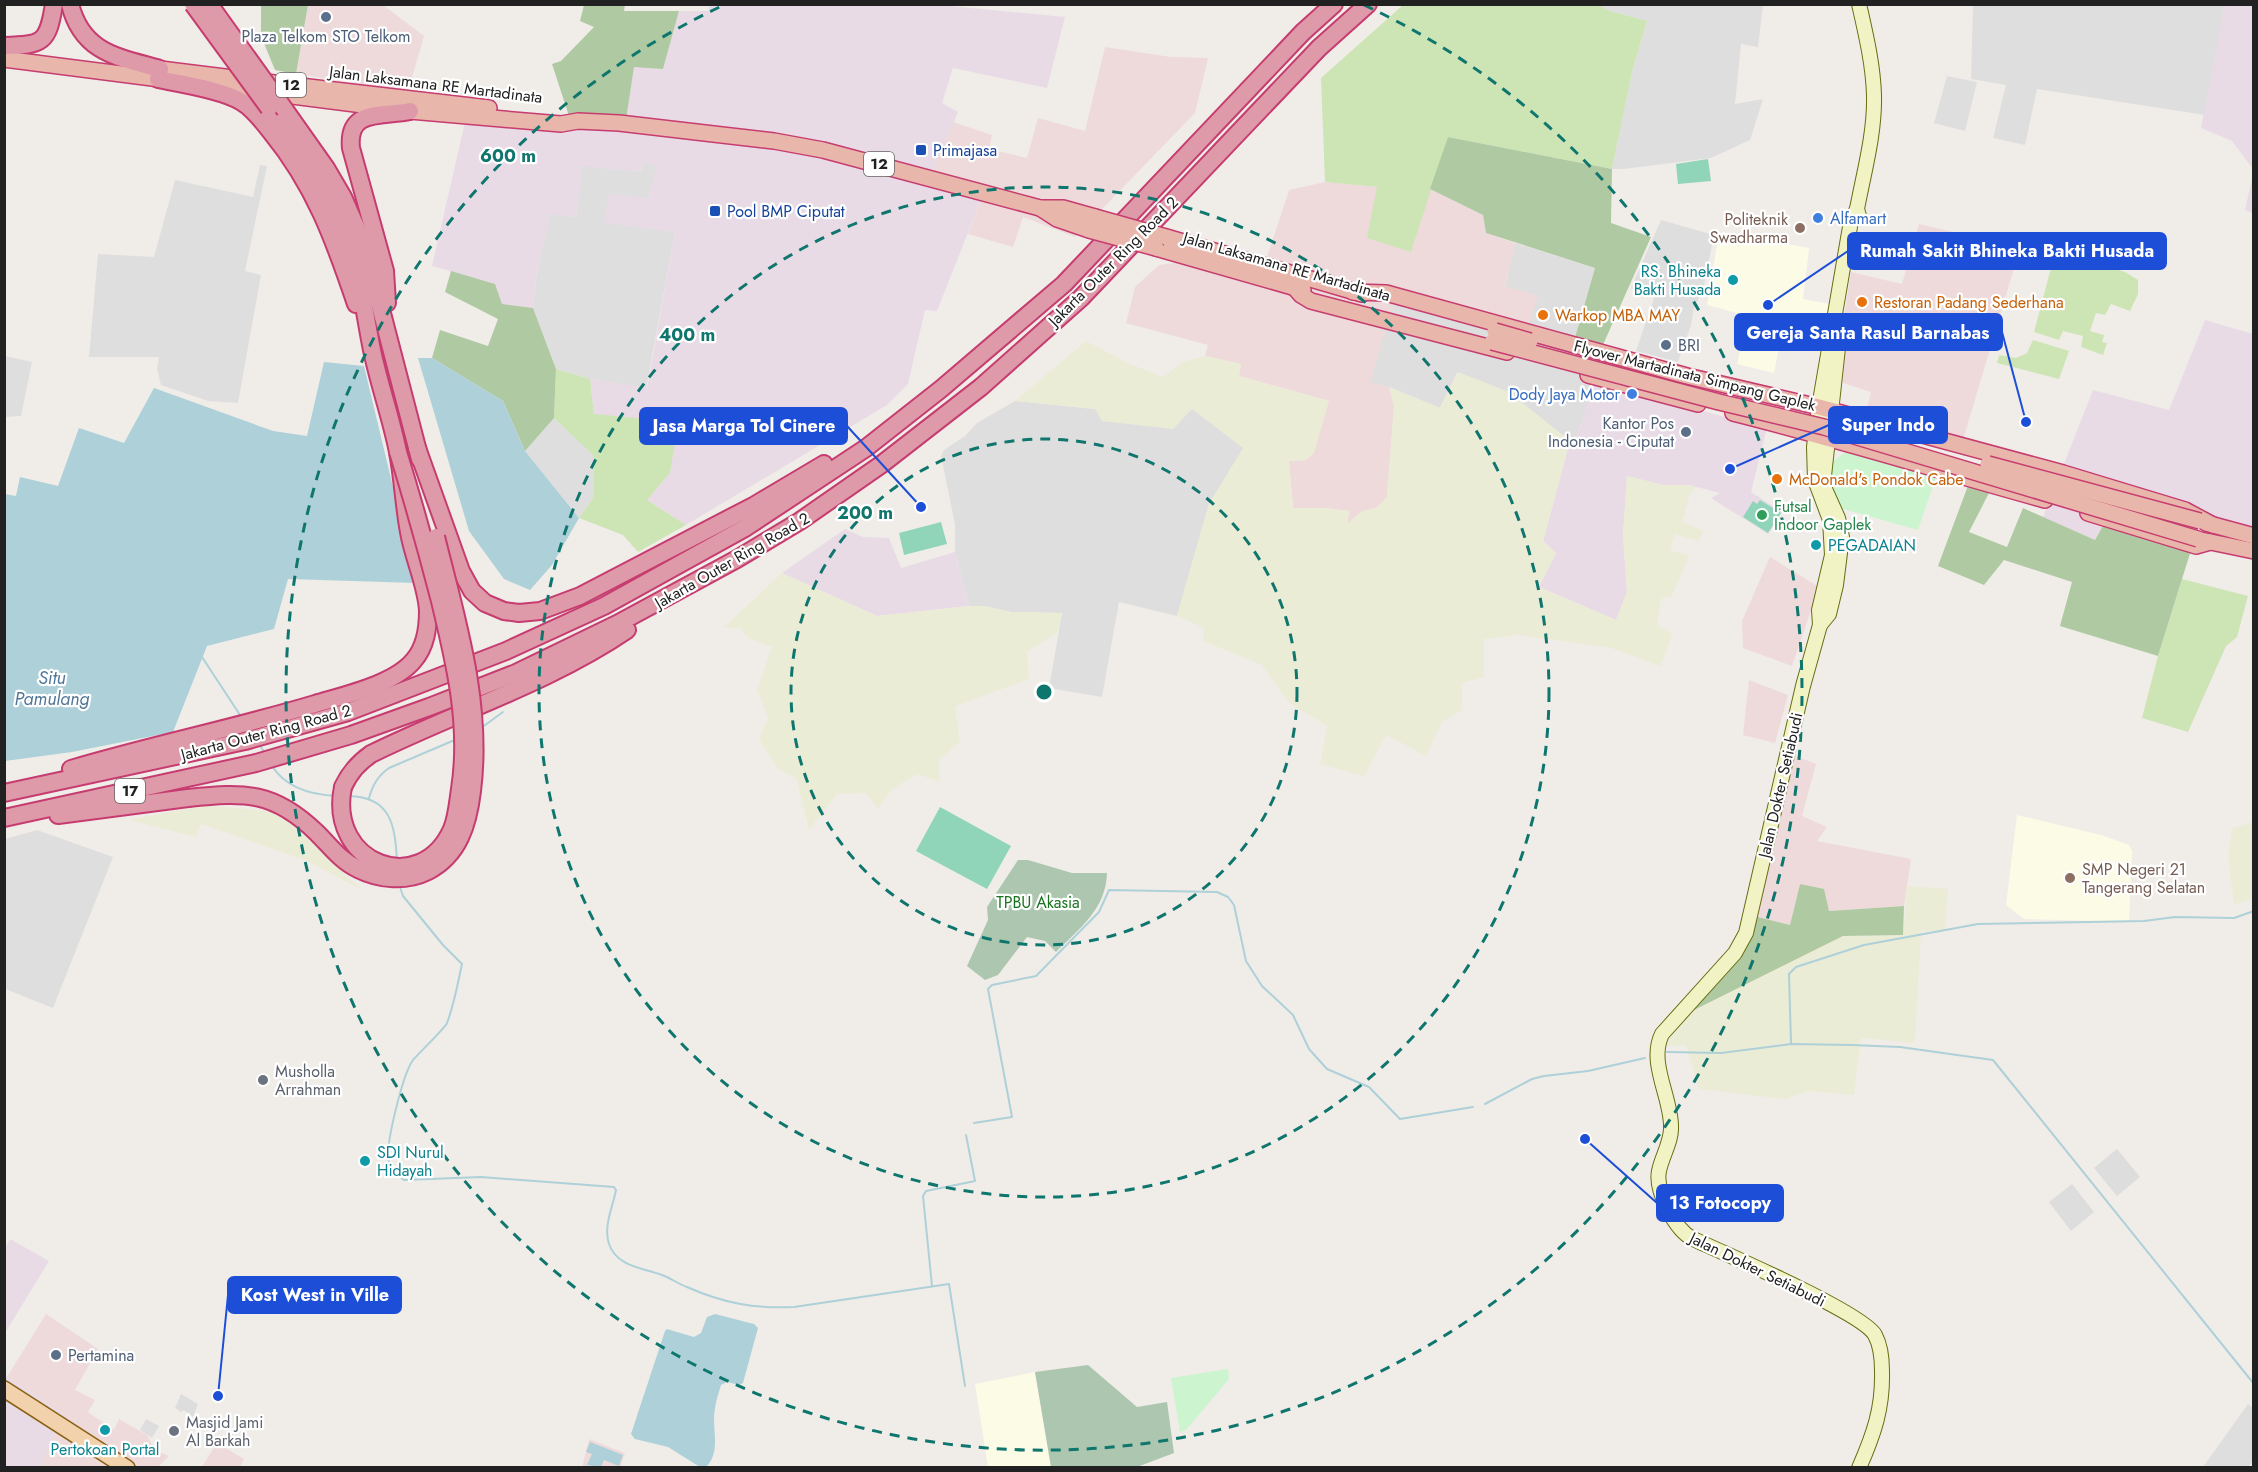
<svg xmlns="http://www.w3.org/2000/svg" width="2258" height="1472" viewBox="0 0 2258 1472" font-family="Jost,sans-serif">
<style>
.residential{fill:#dfdede}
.commercial{fill:#eedada}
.industrial{fill:#e8dbe6}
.education{fill:#fcfbe6}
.farmland{fill:#ebecd6}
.grass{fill:#cde4b5}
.forest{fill:#afcaa2}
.cemetery{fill:#acc6b0}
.park{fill:#ccf4ce}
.pitch{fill:#90d5b9}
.parking{fill:#ddd}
.water{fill:#aed0d8}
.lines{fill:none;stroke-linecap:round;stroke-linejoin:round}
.stream{stroke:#aed0d8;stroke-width:2}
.secondary-casing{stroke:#666d12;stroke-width:16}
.primary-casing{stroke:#8c6012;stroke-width:18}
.trunk-casing{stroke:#c73c70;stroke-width:18}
.motorway-casing{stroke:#c73c70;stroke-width:20}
.secondary{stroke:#f2f3c4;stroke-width:14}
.primary{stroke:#f2d2ac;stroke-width:15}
.trunk{stroke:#e8b6aa;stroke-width:15}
.motorway{stroke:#de9aa8;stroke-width:16}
.trunk-bridge-casing{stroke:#c73c70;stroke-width:18;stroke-linecap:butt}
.motorway-bridge-casing{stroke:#c73c70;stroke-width:20;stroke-linecap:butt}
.trunk-bridge{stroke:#e8b6aa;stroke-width:15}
.motorway-bridge{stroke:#de9aa8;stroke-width:16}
.ring{fill:none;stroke:#0f766e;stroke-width:3;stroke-dasharray:10 8}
.service-dot{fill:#5c6f8a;stroke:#fff;stroke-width:2}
.transit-dot{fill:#1a4fb4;stroke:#fff;stroke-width:2}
.shop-dot{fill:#3f7fe0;stroke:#fff;stroke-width:2}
.education-dot{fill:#8d6e63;stroke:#fff;stroke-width:2}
.culture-dot{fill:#0f9aa8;stroke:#fff;stroke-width:2}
.food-dot{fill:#e8710a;stroke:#fff;stroke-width:2}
.leisure-dot{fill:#2e9e5b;stroke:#fff;stroke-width:2}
.worship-dot{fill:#6b7280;stroke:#fff;stroke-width:2}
.labels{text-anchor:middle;stroke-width:4.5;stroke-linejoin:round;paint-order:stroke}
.shield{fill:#fff;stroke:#646464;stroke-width:1.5}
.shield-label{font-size:15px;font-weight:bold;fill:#212121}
.service-label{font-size:16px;fill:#4e5e75;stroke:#fff;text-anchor:start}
.street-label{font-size:16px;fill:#212121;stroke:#fff}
.transit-label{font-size:16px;fill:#164399;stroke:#fff;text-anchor:start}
.shop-label{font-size:16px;fill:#366cbe;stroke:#fff;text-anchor:start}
.education-label{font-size:16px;fill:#785e54;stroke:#fff;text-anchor:end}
.culture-label{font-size:16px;fill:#0d838f;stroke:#fff;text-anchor:start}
.food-label{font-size:16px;fill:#c56008;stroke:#fff;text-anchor:start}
.leisure-label{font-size:16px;fill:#27864d;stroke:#fff;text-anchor:start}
.park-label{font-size:16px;fill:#19741f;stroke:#fff}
.worship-label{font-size:16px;fill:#5b616d;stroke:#fff;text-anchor:start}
.water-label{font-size:18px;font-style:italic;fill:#517697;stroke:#fff}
.centre{fill:#0f766e;stroke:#fff;stroke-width:3}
.ring-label{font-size:18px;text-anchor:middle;font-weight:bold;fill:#0f766e;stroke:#fff;stroke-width:4.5;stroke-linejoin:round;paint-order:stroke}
.leader{fill:none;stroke:#1d4ed8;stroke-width:2}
.callout-dot{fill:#1d4ed8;stroke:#fff;stroke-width:2}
.callout{fill:#1d4ed8;stroke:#1d4ed8;stroke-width:2}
.callout-label{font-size:18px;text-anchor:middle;font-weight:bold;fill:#fff}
</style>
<rect width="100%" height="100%" fill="#f0ede9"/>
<g class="residential">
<path d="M1599 5H1763L1758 47 1741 44 1735 104 1763 99 1750 140 1711 158 1624 169H1612L1632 72 1647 21 1607 10Z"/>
<path d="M1973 5H2225L2205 115 2037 89 2025 145 1993 138 2006 85 1971 79Z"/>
<path d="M1947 76 1977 82 1965 131 1934 123Z"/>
<path d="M643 162 658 165 649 198 604 222 675 232 646 389 590 379 556 369 533 308 536 278 550 213 576 217 582 165 641 172Z"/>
<path d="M260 165 267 166 245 271 261 275 238 403 208 401 161 385 157 369 159 357H89L98 254 154 257 175 180 253 197Z"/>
<path d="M1661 220 1714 235 1703 290 1694 307 1691 325 1678 362 1636 351 1655 295 1631 288Z"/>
<path d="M1515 243 1595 268 1574 341 1602 347 1585 414 1575 440 1570 441 1457 373 1440 408 1389 387 1369 383 1397 292 1505 287Z"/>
<path d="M5 356 32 362 21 416 5 417Z"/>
<path d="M1015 401 1095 409 1192 408 1244 448 1209 504 1177 616 1119 602 1102 697 1049 688 1062 613 1011 612 984 606H969L955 552V524L941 456 944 450 965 436 977 423Z"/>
<path d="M554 418 594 456V497L579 518 525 451Z"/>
<path d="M37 830 113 857 53 1008 5 989V839Z"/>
<path d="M2248 1404 2253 1408V1461L2248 1467H2203Z"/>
<path d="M146 1419 159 1426 152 1438 140 1430Z"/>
</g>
<g class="commercial">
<path d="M308 5H383L424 36 408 91 296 74Z"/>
<path d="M1105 47 1171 57 1208 58 1195 113 1075 237 1023 217 1013 247 968 234 983 195 929 178 953 122 992 135 989 149 1027 158 1038 118 1085 131Z"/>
<path d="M1325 182 1377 187 1411 252 1430 189 1483 215 1486 233 1515 243 1505 286 1538 296 1526 336 1397 292 1370 382 1389 387 1394 406 1387 497 1378 507 1361 512 1347 525 1349 511 1324 508H1293L1289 461 1306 460 1329 401 1239 376 1241 364 1205 356 1208 345 1126 323 1135 287 1159 265 1211 258 1262 272 1289 190Z"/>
<path d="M1919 224 2020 248 1963 440 1866 413 1871 392 1834 380 1851 272 1902 284Z"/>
<path d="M1770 557 1819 587 1792 666 1743 648 1742 621Z"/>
<path d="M1749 680 1788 695 1775 743 1743 735Z"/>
<path d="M1785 752 1816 764 1802 816 1827 827 1817 841 1911 859 1904 906 1828 911 1800 884 1790 925 1750 915Z"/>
<path d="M46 1314 98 1349 75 1390 95 1400 88 1412 114 1430 119 1419 147 1435 155 1450 169 1456 158 1467H40L63 1414 7 1377Z"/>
<path d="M589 1439 625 1453 620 1467 582 1468Z"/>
<path d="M217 1443 244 1459 240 1467H202Z"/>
</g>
<g class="industrial">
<path d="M709 4H949L950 6 1065 17 1047 88 953 68 942 103 958 112 930 178 983 195 937 311 925 310 908 384 887 405 686 525 647 500 670 473 594 414 590 379 647 388 675 232 604 223 609 194 649 198 657 165 643 162 641 172 582 166 576 217 550 214 536 277 533 308 502 304 495 284 432 266 468 109 626 120 634 66 663 69 679 11H709Z"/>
<path d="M2225 5H2253V169L2232 141 2201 128Z"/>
<path d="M2253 174V213L2245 210Z"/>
<path d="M2205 320 2253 334V546L2113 508 2095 540 2043 517 2093 390 2169 410Z"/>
<path d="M1593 382 1767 428 1751 492 1782 512 1768 534 1711 498 1720 493 1689 485H1663L1627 476 1623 535 1627 592 1616 620 1539 587 1556 553 1543 541 1570 441 1575 440 1581 425Z"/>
<path d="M845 529 863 537 889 538 901 568 955 552 969 606 877 616 782 573Z"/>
<path d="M10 1239 49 1261 5 1333V1248Z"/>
<path d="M4 1375 63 1414 40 1467H5Z"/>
</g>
<g class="education">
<path d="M1739 238 1765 240 1809 248 1803 299 1830 304 1823 344 1781 337 1774 373 1737 364 1748 316 1707 305 1718 239Z"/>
<path d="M2017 815 2101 835 2129 845 2132 851 2129 922 2024 919 2006 905Z"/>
<path d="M1035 1372 1051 1467H988L975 1384Z"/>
</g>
<g class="farmland">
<path d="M1086 341 1130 364 1163 377 1183 362 1205 356 1241 364 1239 376 1329 401 1314 453 1306 460 1289 461 1293 508H1324L1350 511 1347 524 1361 512 1378 507 1387 497 1394 406 1389 387 1440 408 1458 372 1509 392 1570 441 1543 541 1556 553 1539 587 1616 620 1627 592 1623 535 1627 476 1663 485H1689L1696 487 1690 494 1682 522 1704 531 1698 541 1675 534 1670 550 1689 556 1672 596 1661 598 1657 625 1672 634 1661 666 1611 648 1519 635 1484 639V677L1462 683V710L1442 722 1426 756 1386 735 1364 776 1320 764 1327 726 1289 703 1262 665 1203 641 1204 628 1177 616 1209 504 1243 448 1192 409 1173 429 1102 421 1095 409 1015 401Z"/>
<path d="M782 573 877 616 969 606H984L1011 612 1062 613 1058 632 1027 652 1029 679 955 706 960 742 939 760 940 782 917 774 892 789 878 809 866 793 837 794 809 830 796 778 777 768 759 739 768 718 757 689 772 647 748 638 740 628H723Z"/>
<path d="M206 805 268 811 293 825 363 891 310 862 201 824 196 837 129 820Z"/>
<path d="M2253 822V898L2234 905 2228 857 2232 828Z"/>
<path d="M1907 886 1948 889 1945 931H1921L1915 1043 1861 1038 1854 1095 1809 1091 1785 1099 1699 1089 1686 1045 1664 1046 1677 1018 1843 936 1903 935Z"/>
</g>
<g class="grass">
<path d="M1403 5H1599L1607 10 1647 21 1632 72 1612 169 1448 137 1411 252 1367 238 1377 187 1325 182 1321 78Z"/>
<path d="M2065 254 2125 272 2138 280V294L2130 311 2111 304 2105 315 2096 313 2090 331 2104 335 2102 342 2107 343 2103 355 2081 347 2083 336 2063 331 2059 340 2034 332 2054 257Z"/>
<path d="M2033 340 2069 351 2059 379 1997 363 1999 355 2016 358 2027 353Z"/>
<path d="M556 369 590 379 594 414 678 422 670 473 647 500 686 525 638 552 623 535 579 518 594 497V456L554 418Z"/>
<path d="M2182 579 2248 596 2237 637 2226 646 2188 732 2142 718 2158 656Z"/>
</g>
<g class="forest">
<path d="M261 5H308L296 74 275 70 261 36Z"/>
<path d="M584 5H625L624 11H679L663 69 634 67 626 120 569 116 552 64 561 61 594 27 580 21Z"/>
<path d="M1448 137 1612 169 1611 223 1651 237 1602 347 1574 341 1595 268 1486 233 1483 215 1430 189Z"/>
<path d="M451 271 495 284 502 304 533 308 556 369 554 418 525 451 503 401 432 358 440 330 488 346 498 319 445 292Z"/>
<path d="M1969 483 1991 489 1969 532 2007 547 2023 508 2095 540 2113 508 2197 531 2158 656 2060 626 2072 582 2004 560 1984 585 1938 566Z"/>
<path d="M1800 884 1824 889 1829 911 1904 906 1903 935 1843 936 1678 1018 1741 949 1750 915 1790 925Z"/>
</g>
<g class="cemetery">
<path d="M1018 860H1028L1072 873H1107C1106 909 1080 928 1056 952L1045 941 1027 937 998 975 985 980 967 966 988 920 987 907Z"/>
<path d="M1088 1365 1137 1407 1167 1402 1174 1453 1137 1467H1051L1035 1372Z"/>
</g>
<g class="park">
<path d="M1850 448 1937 474 1918 530 1840 508 1828 484 1831 463Z"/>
<path d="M1228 1369 1229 1379 1186 1430 1180 1432 1171 1378Z"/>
</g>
<g class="pitch">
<path d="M1708 159 1711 181 1678 184 1676 164Z"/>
<path d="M1760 500 1781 513 1768 533 1743 517 1753 501 1757 504Z"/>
<path d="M941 522 947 544 904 555 899 533Z"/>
<path d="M940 807 1011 846 987 889 916 851Z"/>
</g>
<g class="parking">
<path d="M2117 1149 2140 1177 2117 1196 2094 1168Z"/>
<path d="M2072 1184 2094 1212 2071 1231 2049 1202Z"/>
<path d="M181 1394 198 1404 193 1417 184 1410 181 1412 175 1408Z"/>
</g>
<g class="water">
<path d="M418 358H432L503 401 525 451 579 518 552 565 530 590 504 579 469 531Z"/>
<path d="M324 362 364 366 416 583 288 579 274 629 207 646 173 732 72 752 5 761V494L16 496 20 477 58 486 79 428 124 443 154 388 273 431 307 436Z"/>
<path d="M715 1314 754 1324 758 1328 743 1383 739 1385 727 1382 721 1385C719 1392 716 1400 715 1408 711 1427 722 1452 706 1467H700L668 1447 635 1439 631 1434 665 1331 667 1329 694 1337 701 1333 707 1317Z"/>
<path d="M590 1442 623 1455 619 1466 604 1460 601 1467 587 1465 592 1454 586 1452Z"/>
</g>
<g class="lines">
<g class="stream">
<path d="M202 657 242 718"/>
<path d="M481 728 503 712"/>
<path d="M258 743 265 753"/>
<path d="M272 766C286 788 312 795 337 796"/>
<path d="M349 796C391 797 395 825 397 861"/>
<path d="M369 798C373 784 378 776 389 768L457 739"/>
<path d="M399 884 403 896 443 945 462 964C458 982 454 1005 447 1023 446 1027 419 1053 413 1060 403 1074 384 1148 389 1163 391 1170 398 1176 404 1180L481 1177 614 1187 616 1190C613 1206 603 1227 609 1244 617 1267 643 1268 662 1275 671 1278 678 1284 687 1287 723 1303 754 1309 794 1307L949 1284 965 1386"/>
<path d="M1791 1043 1789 974 1796 967 1864 945 1978 924 2144 921 2175 917 2234 918 2254 911"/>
<path d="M1667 1052 1721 1053 1791 1044 1852 1045 1900 1047 1993 1060 2254 1384"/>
<path d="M1485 1104 1532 1079 1544 1076 1588 1071 1645 1058"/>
<path d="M974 1123 1012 1117 988 989 992 985 1036 976 1099 912 1109 890 1217 892 1228 897 1234 905 1246 961 1262 986 1293 1015 1309 1049 1327 1069 1369 1087 1400 1119 1473 1107"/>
<path d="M932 1286 923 1196 926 1191 975 1181 966 1135"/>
</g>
<defs>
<g id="secondary">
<path d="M1857 209 1851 221 1819 407 1814 447 1815 480 1830 520 1832 555 1819 610 1820 625 1803 686 1746 933 1735 953 1662 1034C1648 1062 1671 1097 1671 1126 1672 1141 1662 1156 1659 1171 1655 1191 1675 1230 1693 1239 1724 1253 1863 1313 1875 1335 1881 1346 1882 1358 1882 1371 1883 1408 1874 1434 1859 1468"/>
<path d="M1859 216 1857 209C1864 172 1875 133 1874 95 1873 64 1866 35 1859 4"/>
<path d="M1820 625 1829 614 1836 585 1842 537 1838 518 1825 489 1824 476 1838 348"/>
</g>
<path id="primary" d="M4 1389 127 1468"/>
<g id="trunk">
<path d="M4 59 168 80"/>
<path d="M152 68 233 78"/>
<path d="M257 81 489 108"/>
<path d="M213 86 410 111 561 124 578 121 619 123 774 141 823 150 1040 208H1063L1095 217"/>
<path d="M1040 208 1057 219 1089 230"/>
<path d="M1166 237 1362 294"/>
<path d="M1156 248 1303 290"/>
<path d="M1294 287 1301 295 1311 301 1507 352"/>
<path d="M1353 292 1386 293 1687 376 1819 407 2063 473 2185 510 2213 525"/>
<path d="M1588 375 1698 404"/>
<path d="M1733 413C1837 439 1940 471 2045 500"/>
<path d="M2088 513 2196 546 2210 542"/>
<path d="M2206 523 2254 536"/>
<path d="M2201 540 2254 551"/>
</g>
<g id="motorway">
<path d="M70 4C82 53 118 57 160 69"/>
<path d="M4 46C43 45 48 43 54 4"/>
<path d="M158 79C181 84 223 90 242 102 254 109 262 121 271 132 315 186 334 239 356 304"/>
<path d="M285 110 326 168 343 197 357 229 371 271 420 459"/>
<path d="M387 303 385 271 351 148C347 108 382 117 410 111"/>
<path d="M417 448 461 571 472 591 485 603 504 611 519 613 540 611 580 596 755 505 824 464"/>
<path d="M71 769C152 745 235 728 315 704 345 695 395 684 414 660 426 646 428 628 428 611 427 586 413 557 409 532 404 505 403 478 398 452 391 417 379 384 372 350 364 310 360 272 346 234 328 188 297 148 269 108"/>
<path d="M343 787C350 772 358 763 371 754 456 712 549 683 627 630"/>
<path d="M4 793 245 741 348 712 506 651 604 606 745 528 866 448 941 389 1064 284 1303 32 1334 4"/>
<path d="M58 815 188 798"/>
<path d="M4 818 256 763 351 735 429 707 516 673 617 624 737 559 800 521 882 464 981 387 1081 298 1319 48 1368 4"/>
</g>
</defs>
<use href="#secondary" class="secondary-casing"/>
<use href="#primary" class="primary-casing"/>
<use href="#trunk" class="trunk-casing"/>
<use href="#motorway" class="motorway-casing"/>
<use href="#secondary" class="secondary"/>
<use href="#primary" class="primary"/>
<use href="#trunk" class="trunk"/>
<use href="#motorway" class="motorway"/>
<defs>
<g id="trunk-bridge">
<path d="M1095 217 1166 237"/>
<path d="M1089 230 1156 248"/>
<path d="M1495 331 1530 341"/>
<path d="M1492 342 1719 402 1824 427 2198 539"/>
<path d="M1988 464 2200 521"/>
</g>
<g id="motorway-bridge">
<path d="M193 4 269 108"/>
<path d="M209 4 285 110"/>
<path d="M343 787C327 864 421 899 452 829 457 817 458 802 460 789 470 725 455 663 440 601 427 551 413 501 398 452"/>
<path d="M188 798C245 792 274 791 317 833 330 846 341 861 358 869 380 880 406 882 428 871 459 855 468 824 472 791 483 704 457 621 436 537"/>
</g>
</defs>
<use href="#trunk-bridge" class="trunk-bridge-casing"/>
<use href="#motorway-bridge" class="motorway-bridge-casing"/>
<use href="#trunk-bridge" class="trunk-bridge"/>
<use href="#motorway-bridge" class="motorway-bridge"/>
</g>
<g class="ring">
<circle cx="1044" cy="692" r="253"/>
<circle cx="1044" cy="692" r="505"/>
<path d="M1364 5A758 758 0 1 1 724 5"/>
</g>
<g class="service-dot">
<circle cx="326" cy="17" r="6"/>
<circle cx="1666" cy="345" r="6"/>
<circle cx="1686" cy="432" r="6"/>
<circle cx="56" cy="1355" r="6"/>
</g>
<g class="transit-dot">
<rect x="915" y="144" width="12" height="12" rx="3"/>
<rect x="709" y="205" width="12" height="12" rx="3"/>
</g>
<g class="shop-dot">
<circle cx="1818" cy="218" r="6"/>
<circle cx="1632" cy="394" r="6"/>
</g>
<g class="education-dot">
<circle cx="1800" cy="228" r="6"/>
<circle cx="2070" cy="878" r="6"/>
</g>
<g class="culture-dot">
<circle cx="1733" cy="280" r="6"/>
<circle cx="1816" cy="545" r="6"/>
<circle cx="365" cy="1161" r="6"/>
<circle cx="105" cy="1430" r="6"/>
</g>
<g class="food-dot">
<circle cx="1862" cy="302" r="6"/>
<circle cx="1543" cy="315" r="6"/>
<circle cx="1777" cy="479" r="6"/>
</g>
<circle class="leisure-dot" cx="1762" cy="515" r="6"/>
<g class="worship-dot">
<circle cx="263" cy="1080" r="6"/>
<circle cx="174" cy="1431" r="6"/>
</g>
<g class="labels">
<g class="shield">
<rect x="276" y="73" width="30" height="24" rx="4.5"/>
<rect x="864" y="152" width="30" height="24" rx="4.5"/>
<rect x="115" y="779" width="30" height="24" rx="4.5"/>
</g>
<g class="shield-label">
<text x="291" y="90">12</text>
<text x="879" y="169">12</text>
<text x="130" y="796">17</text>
</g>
<g class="service-label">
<text x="326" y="42" text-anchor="middle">Plaza Telkom STO Telkom</text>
<text x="1678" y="351">BRI</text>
<text x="1674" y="429" text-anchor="end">Kantor Pos<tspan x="1674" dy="18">Indonesia - Ciputat</tspan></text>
<text x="68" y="1361">Pertamina</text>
</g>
<g class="street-label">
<text transform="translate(436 84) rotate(7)" y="6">Jalan Laksamana RE Martadinata</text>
<text transform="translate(1113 261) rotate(-45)" y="6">Jakarta Outer Ring Road 2</text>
<text transform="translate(1287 266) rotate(16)" y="6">Jalan Laksamana RE Martadinata</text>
<text transform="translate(1695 375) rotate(14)" y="6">Flyover Martadinata Simpang Gaplek</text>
<text transform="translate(732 560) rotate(-30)" y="6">Jakarta Outer Ring Road 2</text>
<text transform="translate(266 732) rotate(-15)" y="6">Jakarta Outer Ring Road 2</text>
<text transform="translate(1780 785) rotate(-77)" y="6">Jalan Dokter Setiabudi</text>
<text transform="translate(1758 1269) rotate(26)" y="6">Jalan Dokter Setiabudi</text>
</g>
<g class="transit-label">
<text x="933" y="156">Primajasa</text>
<text x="727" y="217">Pool BMP Ciputat</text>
</g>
<g class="shop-label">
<text x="1830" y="224">Alfamart</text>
<text x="1620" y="400" text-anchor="end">Dody Jaya Motor</text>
</g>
<g class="education-label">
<text x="1788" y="225">Politeknik<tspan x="1788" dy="18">Swadharma</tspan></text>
<text x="2082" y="875" text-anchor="start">SMP Negeri 21<tspan x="2082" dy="18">Tangerang Selatan</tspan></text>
</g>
<g class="culture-label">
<text x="1721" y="277" text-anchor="end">RS. Bhineka<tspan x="1721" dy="18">Bakti Husada</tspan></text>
<text x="1828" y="551">PEGADAIAN</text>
<text x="377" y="1158">SDI Nurul<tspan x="377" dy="18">Hidayah</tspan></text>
<text x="105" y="1455" text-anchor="middle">Pertokoan Portal</text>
</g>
<g class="food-label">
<text x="1874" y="308">Restoran Padang Sederhana</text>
<text x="1555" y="321">Warkop MBA MAY</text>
<text x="1789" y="485">McDonald's Pondok Cabe</text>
</g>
<g class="leisure-label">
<text x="1774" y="512">Futsal<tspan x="1774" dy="18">Indoor Gaplek</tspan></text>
</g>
<g class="park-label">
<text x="1038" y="908">TPBU Akasia</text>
</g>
<g class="worship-label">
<text x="275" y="1077">Musholla<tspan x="275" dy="18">Arrahman</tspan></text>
<text x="186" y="1428">Masjid Jami<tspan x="186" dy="18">Al Barkah</tspan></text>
</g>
<g class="water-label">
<text x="52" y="684">Situ<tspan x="52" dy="21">Pamulang</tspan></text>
</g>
</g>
<circle cx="1044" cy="692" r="9" class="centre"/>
<g class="ring-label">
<text x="508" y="162">600 m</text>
<text x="687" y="341">400 m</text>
<text x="865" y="519">200 m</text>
</g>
<path class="leader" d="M1768 305L1848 251M2026 422L2002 332M1730 469L1829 425M921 507L847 426M1585 1139L1657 1203M218 1396L228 1295"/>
<g class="callout-dot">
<circle cx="1768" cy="305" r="6"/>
<circle cx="2026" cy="422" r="6"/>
<circle cx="1730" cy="469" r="6"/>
<circle cx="921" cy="507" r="6"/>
<circle cx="1585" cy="1139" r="6"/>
<circle cx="218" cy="1396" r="6"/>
</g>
<g class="callout">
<rect x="1848" y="233" width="318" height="36" rx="6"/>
<rect x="1735" y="314" width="267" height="36" rx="6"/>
<rect x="1829" y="407" width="118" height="36" rx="6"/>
<rect x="640" y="408" width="207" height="36" rx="6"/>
<rect x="1657" y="1185" width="126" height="36" rx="6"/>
<rect x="228" y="1277" width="173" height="36" rx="6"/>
</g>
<g class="callout-label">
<text x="2007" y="257">Rumah Sakit Bhineka Bakti Husada</text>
<text x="1868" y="339">Gereja Santa Rasul Barnabas</text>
<text x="1888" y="431">Super Indo</text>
<text x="744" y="432">Jasa Marga Tol Cinere</text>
<text x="1720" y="1209">13 Fotocopy</text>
<text x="315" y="1301">Kost West in Ville</text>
</g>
<rect width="2258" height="1472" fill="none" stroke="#212121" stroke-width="12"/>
</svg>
